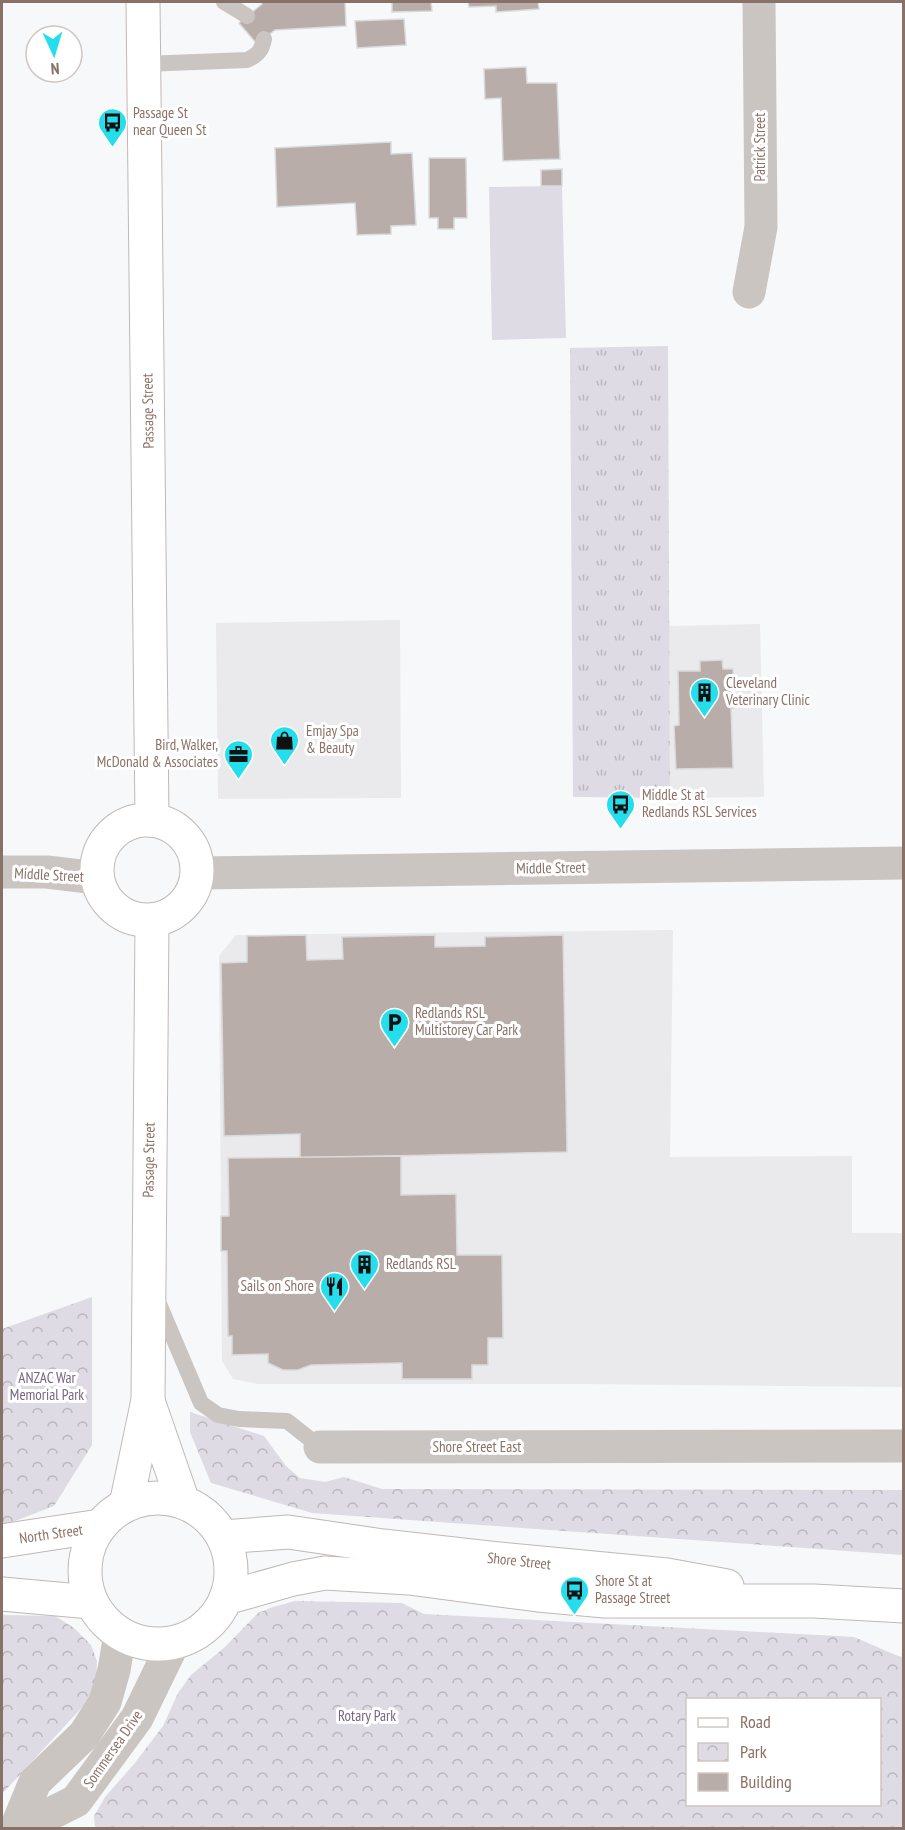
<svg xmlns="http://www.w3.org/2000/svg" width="905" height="1830" viewBox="0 0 905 1830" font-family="'PT Sans Narrow',sans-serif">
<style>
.built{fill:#eae9eb}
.grass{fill:url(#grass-tufts)}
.park{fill:url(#park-crowns);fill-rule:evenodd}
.garden{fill:#dedbe4}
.building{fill:#b9ada9;stroke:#d9dadc;stroke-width:1.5}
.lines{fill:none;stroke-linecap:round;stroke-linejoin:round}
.secondary-casing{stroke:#c0b8b4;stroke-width:35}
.lane{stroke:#cbc5c2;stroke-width:16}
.street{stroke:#cbc5c2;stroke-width:33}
.secondary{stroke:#fff;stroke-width:33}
.labels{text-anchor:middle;stroke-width:6;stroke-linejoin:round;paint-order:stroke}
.poi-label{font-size:15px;fill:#8a7167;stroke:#fff;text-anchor:start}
.street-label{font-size:15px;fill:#8a7167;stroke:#fff}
.park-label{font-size:15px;fill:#776681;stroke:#fff}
</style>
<defs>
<pattern id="grass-tufts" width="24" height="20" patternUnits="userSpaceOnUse" patternTransform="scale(1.5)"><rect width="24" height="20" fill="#dedbe4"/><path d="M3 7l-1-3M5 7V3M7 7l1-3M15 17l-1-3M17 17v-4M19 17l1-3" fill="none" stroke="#bab6bd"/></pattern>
<pattern id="park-crowns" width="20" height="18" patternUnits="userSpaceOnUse" patternTransform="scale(1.5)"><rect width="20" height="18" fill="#dedbe4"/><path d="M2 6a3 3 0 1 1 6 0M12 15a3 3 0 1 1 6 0" fill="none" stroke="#bab6bd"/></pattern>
</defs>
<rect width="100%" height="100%" fill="#f7f8fa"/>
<g class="built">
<path d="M400 620 401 798 218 799 216 623Z"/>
<path d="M760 624 764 797 670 798 669 626Z"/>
<path d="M673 930 670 1157 852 1156V1233H903V1387L581 1384H258L233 1379 222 1361 219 956 236 935Z"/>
</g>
<path class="grass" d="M668 346 670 798 573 797 570 348Z"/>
<g class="park">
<path d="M92 1297V1445L54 1506 2 1526V1329Z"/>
<path d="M190 1412 264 1436 286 1466 300 1478 325 1482 344 1477 382 1489 903 1490V1555L312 1513 211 1483 190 1432Z"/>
<path d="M295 1601 402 1603 424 1614 854 1637 898 1656 903 1657V1828H95L94 1816 105 1797 134 1764 163 1726 178 1693 191 1675 225 1647 258 1613 273 1607ZM688 1700H880V1804H688Z"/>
<path d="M2 1615 55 1616 74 1628 91 1645 97 1661 96 1683 87 1702 2 1794Z"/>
</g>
<path class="garden" d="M562 186 566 338 492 340 489 187Z"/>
<g class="building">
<path d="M261 2H345L346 26 275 30 257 44 239 23 262 4Z"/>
<path d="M392 2H431L432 11 392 12Z"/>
<path d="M468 2H538L539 9 496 12V6L469 7Z"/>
<path d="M404 19 406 45 357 48 355 21Z"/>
<path d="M526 67 527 83H557L560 159 503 161 501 98 485 99 484 69Z"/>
<path d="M391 142V154L412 153 416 225 391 226V234L357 235 355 203 277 207 275 148Z"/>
<path d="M429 158H466L467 218H454V229H438V218H429Z"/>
<path d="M562 169V186H541V170Z"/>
<path d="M722 660 723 669H733L734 708H731L733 768 676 769 674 726 679 725 678 671H700V661Z"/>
<path d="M306 935 307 960 343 959 342 937 435 935V947L485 946V937L563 935 567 1152 300 1158V1134L224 1136 221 963 247 962V936Z"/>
<path d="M401 1156V1195L456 1194 457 1255H502L503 1338H488V1365H472V1379H402V1363L311 1365 298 1370H283L268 1363V1354L232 1355V1336H228L227 1251H221V1216H229L228 1158Z"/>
</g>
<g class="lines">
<defs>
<g id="secondary">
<path d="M143 2 152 820"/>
<circle cx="147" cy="870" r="50"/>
<path d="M148 1401 183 1502"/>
<circle cx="158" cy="1571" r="73"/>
<path d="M126 1505 148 1400 152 921"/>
<path d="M223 1537 288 1532 383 1546 489 1558 667 1575 727 1586"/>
<path d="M2 1541 100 1526"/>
<path d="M2 1594 91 1602"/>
<path d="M226 1598 293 1579 325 1573 409 1578 538 1595 605 1601H814L904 1606"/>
</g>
</defs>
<use href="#secondary" class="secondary-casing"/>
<g class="lane">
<path d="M224 2 247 16"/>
<path d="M144 64 247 60C258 55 262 50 264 39"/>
<path d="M156 1297 201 1403 218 1415 239 1419 287 1421 320 1447"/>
</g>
<g class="street">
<path d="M749 292 761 227 759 2"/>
<path d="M2 872H47L97 878"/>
<path d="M198 873 904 863"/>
<path d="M320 1447 904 1446"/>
<path d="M16 1828 35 1782 84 1735 105 1702 114 1670 120 1634"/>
<path d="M22 1828 76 1801 137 1718 174 1642"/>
</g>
<use href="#secondary" class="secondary"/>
</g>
<defs>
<symbol id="bus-pin" viewBox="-11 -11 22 30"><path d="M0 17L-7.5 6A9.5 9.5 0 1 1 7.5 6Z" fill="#24deec" stroke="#fff"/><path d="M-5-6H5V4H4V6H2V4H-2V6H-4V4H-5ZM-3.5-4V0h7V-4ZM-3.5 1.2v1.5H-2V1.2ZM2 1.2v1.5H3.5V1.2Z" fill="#111"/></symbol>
<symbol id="building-pin" viewBox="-11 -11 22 30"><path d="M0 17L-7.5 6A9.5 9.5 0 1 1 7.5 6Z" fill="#24deec" stroke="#fff"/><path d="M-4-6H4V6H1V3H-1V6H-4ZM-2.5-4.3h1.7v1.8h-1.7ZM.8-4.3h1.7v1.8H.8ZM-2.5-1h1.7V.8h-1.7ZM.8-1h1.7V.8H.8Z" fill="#111"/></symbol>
<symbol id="shop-pin" viewBox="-11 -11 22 30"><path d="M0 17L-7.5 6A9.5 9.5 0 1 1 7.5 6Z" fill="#24deec" stroke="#fff"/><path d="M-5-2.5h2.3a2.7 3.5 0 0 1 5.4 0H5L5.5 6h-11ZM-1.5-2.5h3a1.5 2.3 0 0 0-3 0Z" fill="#111"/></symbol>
<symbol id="office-pin" viewBox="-11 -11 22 30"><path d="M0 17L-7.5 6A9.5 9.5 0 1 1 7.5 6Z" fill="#24deec" stroke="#fff"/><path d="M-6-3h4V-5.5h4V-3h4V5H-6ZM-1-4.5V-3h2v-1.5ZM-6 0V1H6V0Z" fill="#111"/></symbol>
<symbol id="parking-pin" viewBox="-11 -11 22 30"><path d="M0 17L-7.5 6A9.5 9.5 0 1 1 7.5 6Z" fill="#24deec" stroke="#fff"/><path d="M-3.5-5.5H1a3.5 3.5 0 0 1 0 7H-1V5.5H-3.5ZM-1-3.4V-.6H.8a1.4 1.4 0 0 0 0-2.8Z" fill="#111"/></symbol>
<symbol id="restaurant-pin" viewBox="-11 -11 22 30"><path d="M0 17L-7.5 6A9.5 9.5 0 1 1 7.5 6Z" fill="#24deec" stroke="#fff"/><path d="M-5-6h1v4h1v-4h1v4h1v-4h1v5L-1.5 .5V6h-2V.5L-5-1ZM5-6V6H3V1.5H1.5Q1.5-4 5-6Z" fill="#111"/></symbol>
</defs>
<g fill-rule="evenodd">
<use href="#bus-pin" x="96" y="106" width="33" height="45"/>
<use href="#building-pin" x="688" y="676" width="33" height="45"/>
<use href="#shop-pin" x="268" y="724" width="33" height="45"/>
<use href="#office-pin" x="222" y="738" width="33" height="45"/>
<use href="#bus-pin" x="604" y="788" width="33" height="45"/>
<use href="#parking-pin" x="378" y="1006" width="33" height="45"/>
<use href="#building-pin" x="348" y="1248" width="33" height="45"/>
<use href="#restaurant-pin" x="318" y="1270" width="33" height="45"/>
<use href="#bus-pin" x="558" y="1574" width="33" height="45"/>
</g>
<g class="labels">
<g class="poi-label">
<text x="133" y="118">Passage St<tspan x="133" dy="17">near Queen St</tspan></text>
<text x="726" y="688">Cleveland<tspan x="726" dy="17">Veterinary Clinic</tspan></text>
<text x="306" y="736">Emjay Spa<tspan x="306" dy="17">&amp; Beauty</tspan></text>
<text x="218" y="750" text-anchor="end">Bird, Walker,<tspan x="218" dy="17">McDonald &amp; Associates</tspan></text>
<text x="642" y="800">Middle St at<tspan x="642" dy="17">Redlands RSL Services</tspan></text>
<text x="415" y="1018">Redlands RSL<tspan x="415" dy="17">Multistorey Car Park</tspan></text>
<text x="386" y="1269">Redlands RSL</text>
<text x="314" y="1291" text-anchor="end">Sails on Shore</text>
<text x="595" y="1586">Shore St at<tspan x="595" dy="17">Passage Street</tspan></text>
</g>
<g class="street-label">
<text transform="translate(760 147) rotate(-90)" y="5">Patrick Street</text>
<text transform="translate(148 411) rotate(-91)" y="5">Passage Street</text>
<text transform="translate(551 868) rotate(-1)" y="5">Middle Street</text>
<text transform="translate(49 875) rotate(3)" y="5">Middle Street</text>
<text transform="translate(149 1160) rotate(-89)" y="5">Passage Street</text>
<text x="477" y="1452">Shore Street East</text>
<text transform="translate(51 1534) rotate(-8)" y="5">North Street</text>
<text transform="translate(519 1561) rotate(6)" y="5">Shore Street</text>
<text transform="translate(113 1749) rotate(-55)" y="5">Sommersea Drive</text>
</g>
<g class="park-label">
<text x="47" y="1383">ANZAC War<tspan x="47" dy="17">Memorial Park</tspan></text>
<text x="367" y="1721">Rotary Park</text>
</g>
</g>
<rect width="905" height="1830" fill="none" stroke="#8a7167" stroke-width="6"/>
<rect x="686" y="1698" width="195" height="108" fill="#ffffff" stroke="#d0c6c2" stroke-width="1.5"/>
<rect x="698" y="1718" width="30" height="9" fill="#ffffff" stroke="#d0c6c2" stroke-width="1.5"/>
<text x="740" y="1728" font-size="18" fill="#8a7167">Road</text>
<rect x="698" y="1743" width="30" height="18" fill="url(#park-crowns)" stroke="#d0c6c2" stroke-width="1.5"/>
<text x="740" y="1758" font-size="18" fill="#8a7167">Park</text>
<rect x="698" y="1773" width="30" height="18" fill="#b9ada9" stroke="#d0c6c2" stroke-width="1.5"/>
<text x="740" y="1788" font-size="18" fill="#8a7167">Building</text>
<g transform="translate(54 54) rotate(176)"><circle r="28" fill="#ffffff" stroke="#d0c6c2" stroke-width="1.5"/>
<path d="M0-4.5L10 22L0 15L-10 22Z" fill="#24deec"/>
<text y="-9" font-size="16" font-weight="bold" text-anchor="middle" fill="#8a7167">N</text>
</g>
</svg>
